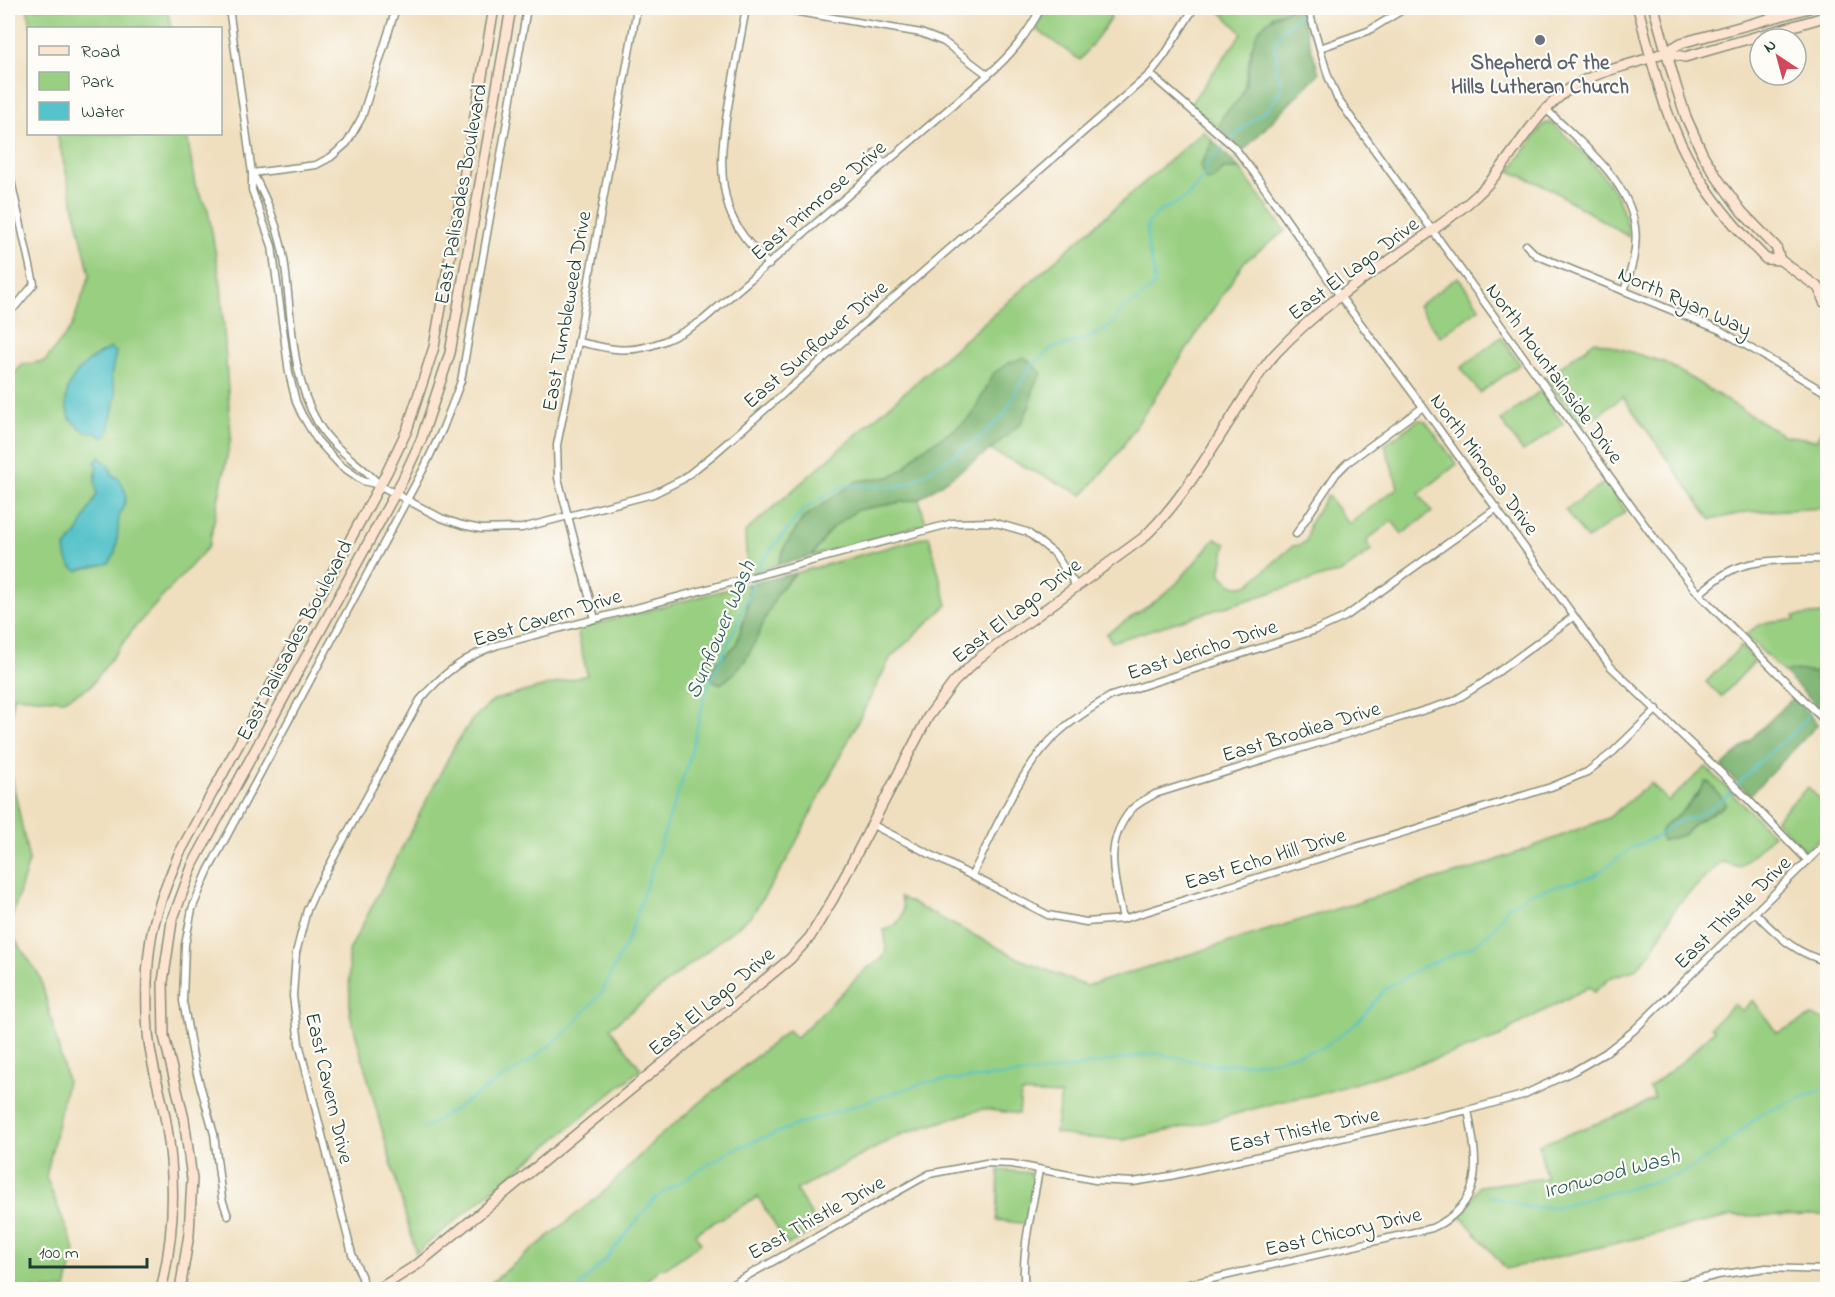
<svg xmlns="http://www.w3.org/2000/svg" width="1835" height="1297" viewBox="0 0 1835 1297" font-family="'Indie Flower',sans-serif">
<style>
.green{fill:#99cf81;stroke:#5c865a;stroke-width:1.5;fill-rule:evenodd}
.forest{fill:#7ab26f;stroke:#4c7852;stroke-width:1.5}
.water{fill:#56c3ca;stroke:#3a807f;stroke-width:1.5}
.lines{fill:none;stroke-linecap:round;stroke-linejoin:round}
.stream{stroke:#56c3ca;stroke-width:2}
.street-casing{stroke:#888e7a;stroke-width:9}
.secondary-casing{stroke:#888e7a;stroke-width:12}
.street{stroke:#fff;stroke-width:6}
.secondary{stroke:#fde4d1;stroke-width:9}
.worship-dot{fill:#6b7280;stroke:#fdfcf7;stroke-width:2}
.labels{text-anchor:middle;stroke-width:4.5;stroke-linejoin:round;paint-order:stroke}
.worship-label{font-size:21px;font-weight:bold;fill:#5b616d;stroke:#fdfcf7}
.street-label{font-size:21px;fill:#1f3d34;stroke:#fdfcf7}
.water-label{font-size:22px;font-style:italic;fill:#2d5e5a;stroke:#fdfcf7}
</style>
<rect width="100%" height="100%" fill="#fdfcf7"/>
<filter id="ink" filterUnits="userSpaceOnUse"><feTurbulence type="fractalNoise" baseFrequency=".0167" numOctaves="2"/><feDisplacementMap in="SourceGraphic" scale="12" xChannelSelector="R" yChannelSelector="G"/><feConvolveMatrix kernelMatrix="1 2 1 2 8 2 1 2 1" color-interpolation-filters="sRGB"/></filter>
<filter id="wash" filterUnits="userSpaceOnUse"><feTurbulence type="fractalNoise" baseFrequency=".008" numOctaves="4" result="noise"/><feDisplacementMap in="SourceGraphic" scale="24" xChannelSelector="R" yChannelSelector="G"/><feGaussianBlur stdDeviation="1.35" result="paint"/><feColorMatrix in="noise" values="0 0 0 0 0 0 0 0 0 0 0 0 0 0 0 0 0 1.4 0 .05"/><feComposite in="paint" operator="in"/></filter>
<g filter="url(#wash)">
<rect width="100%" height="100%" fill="#f0dfbf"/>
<g class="green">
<path d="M27 8H167L171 28H32Z"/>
<path d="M1045 8H1108L1111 19 1080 60 1036 29Z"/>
<path d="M1217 8H1294L1273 15 1251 48 1244 89 1237 104 1223 116 1219 128 1190 104 1242 33Z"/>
<path d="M1549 123 1555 125C1589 160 1623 186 1629 237L1549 188 1510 171 1544 124Z"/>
<path d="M1203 131 1213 141 1200 165 1212 180 1224 169H1240L1285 231 1244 262 1119 452 1083 495 990 450 1021 423 1030 405 1034 385 1042 373H994L971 417 948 434 919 451 905 468 890 477 857 481 785 546 778 565 747 573 745 532Z"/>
<path d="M57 134H187L195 185 208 210 221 285 231 437 209 546 135 627 90 687 64 700 13 696 8 758 29 861 8 930 40 976 67 1081 46 1177 75 1250 66 1289 8 1290V381L22 365 45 361 71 328 90 275Z"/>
<path d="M1458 277 1480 308 1440 337 1418 306Z"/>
<path d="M1501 337 1520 364 1480 393 1461 368Z"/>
<path d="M1595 341 1666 363 1783 435 1816 440 1827 419V508L1746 512 1711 520 1623 397 1581 427 1546 378Z"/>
<path d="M1540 391 1563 424 1523 452 1501 420Z"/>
<path d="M1418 420H1422L1426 422 1457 464 1419 494 1432 512 1402 534 1392 521 1368 539 1367 544 1372 550 1340 573 1328 575 1112 642 1106 634 1156 601 1176 584 1215 539 1226 544 1220 573C1229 584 1235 589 1249 584L1293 546 1300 545 1306 541 1308 535 1309 525 1327 495 1349 524 1398 487 1385 445Z"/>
<path d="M1605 482 1626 511 1587 539 1565 510Z"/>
<path d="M919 499 926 524 812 556 831 529 857 510Z"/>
<path d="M929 536 947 605 891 657 787 860 752 915 610 1028 641 1069 416 1253 350 1014 349 951 454 747 472 720 494 700 587 675 577 629 748 584 747 609 736 645 710 668V675L715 682 744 662 778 592 796 573Z"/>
<path d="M1825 614 1828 618 1827 666 1814 673 1796 670 1784 673 1746 635C1762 619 1773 621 1795 620L1794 616Z"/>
<path d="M1741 646 1755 661 1721 697 1706 682Z"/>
<path d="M1706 767 1773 835 1740 867 1723 862 1719 864 1677 905 1651 953 1634 970 1612 977 1594 992 1589 987 1513 1027 1502 1036 1470 1048 1323 1093 1278 1102 1199 1124 1124 1140 1077 1137 1055 1133 1061 1095 1021 1093 1019 1114 982 1109 902 1134 796 1190 819 1228 787 1245 758 1197 695 1233 701 1243 666 1268H660L638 1289 482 1290 605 1191 655 1140 788 1030 796 1038 867 968C888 958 888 952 884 930 899 926 908 914 900 897L1022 960 1086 986 1391 892 1476 868 1608 818 1651 783 1668 801ZM1705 782 1724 806 1695 823 1683 835 1664 826C1681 813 1694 801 1705 782Z"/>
<path d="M1808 787 1827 807 1828 830 1808 849 1803 848 1775 820Z"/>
<path d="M1753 1000 1777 1033 1812 1016 1827 1021V1215L1732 1216 1506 1269 1460 1215 1471 1201 1479 1186 1546 1178 1539 1145 1627 1112 1655 1098 1649 1088 1689 1056 1714 1030 1711 1027 1734 1004 1742 1011Z"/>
<path d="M999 1170 1030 1173 1035 1180 1027 1224 997 1220Z"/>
</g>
<g class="forest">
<path d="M1294 8H1299L1319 73 1243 151 1219 128C1220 124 1221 119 1224 115 1231 105 1240 103 1244 89 1258 47 1241 26 1294 8Z"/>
<path d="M1213 141 1240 169H1224L1212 180 1206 181 1200 166Z"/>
<path d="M1024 357 1042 373 1034 385 1030 405 1021 423 990 450 919 499 857 510 831 529 812 556 778 565 785 546 803 518 857 481 890 477 905 468 919 451 948 434 971 417 994 373 1007 364Z"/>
<path d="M796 573C790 579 782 586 777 594 760 624 753 665 720 684L715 682 710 675V668L736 645 747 609 748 584Z"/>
<path d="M1827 666V716L1784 673 1796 670 1814 673Z"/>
<path d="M1793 698 1818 724 1750 795 1722 767Z"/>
<path d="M1705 782H1709L1726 803 1724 806 1695 823 1683 835 1662 841 1660 832 1664 826 1683 811 1697 796Z"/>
</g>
<g class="water">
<path d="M110 348 116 352 111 376 116 394 108 434 103 438 94 432H86C80 428 71 422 69 416 57 384 85 360 110 348Z"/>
<path d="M99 457 108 465 114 477H118C122 483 125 488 126 495 127 503 121 509 119 517 117 531 119 553 109 563 105 566 87 566 78 571 68 567 66 558 65 548L77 533 97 494 95 481 97 467 95 463Z"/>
</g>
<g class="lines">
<g class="stream">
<path d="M757 573 761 562 804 509 845 485 889 487 909 484 974 442 1004 415 1019 385 1030 368 1052 348 1084 340 1109 328 1121 311 1139 299 1154 285V272L1148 249 1147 225 1157 213 1187 197 1204 176 1208 162 1249 123 1271 106 1281 88 1274 45 1281 31 1307 8"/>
<path d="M423 1129 531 1060 565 1033 601 994 628 939 689 760 705 694 735 629 755 578"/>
<path d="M1490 1196 1528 1207H1555L1679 1175 1716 1152 1761 1114 1828 1087"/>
<path d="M576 1290 606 1259 656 1197 730 1151 796 1125 926 1082 1048 1072 1156 1053 1214 1065 1265 1062 1322 1048 1356 1024 1385 989 1422 967 1474 946 1494 928 1508 907 1530 893 1594 876 1633 847 1656 837 1677 822 1699 815 1723 800 1758 763 1797 729 1828 694"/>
</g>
</g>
</g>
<g filter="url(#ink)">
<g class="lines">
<defs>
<g id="street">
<path d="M229 8 252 173V190L272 246 289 373 296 402 302 415 317 440 340 465 363 481 379 485 441 518 462 525 481 529 522 528 653 494 683 479 713 455 1150 74 1164 56 1194 8"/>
<path d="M746 8C741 35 736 62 731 90 724 130 716 168 729 209 737 232 753 248 769 265"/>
<path d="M775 8 921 33 944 42 988 75"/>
<path d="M1308 8 1328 76 1337 98 1660 546 1699 594 1828 724"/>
<path d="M1320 48 1368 31 1406 8"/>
<path d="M1150 74 1235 148 1254 173 1340 296 1423 407 1610 666 1736 787 1808 861"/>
<path d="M1546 109C1579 142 1628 178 1635 227 1638 248 1631 271 1624 291"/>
<path d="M875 153 884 164"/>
<path d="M8 167 34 284 15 307"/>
<path d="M252 173 316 165 331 157 347 143 362 117 396 8"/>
<path d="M253 174C267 199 279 230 284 259 292 312 290 377 318 423 333 450 359 462 379 484"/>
<path d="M1526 245 1536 255 1720 330 1828 394"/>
<path d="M578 342C590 344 603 348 615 349 647 353 678 336 703 320L988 75C1012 54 1026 36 1041 8"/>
<path d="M1296 534 1336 474 1347 463 1423 407"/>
<path d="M1699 594C1710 585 1720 575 1734 569 1758 558 1801 560 1828 559"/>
<path d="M595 619 558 478 557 445 578 342 637 8"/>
<path d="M873 825 1048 915 1086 922 1123 919 1551 787 1587 772 1613 752 1657 709"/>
<path d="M972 875C995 831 1021 766 1058 733 1074 718 1093 707 1111 696L1316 630 1345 617 1497 508"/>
<path d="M1755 913C1780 937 1793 952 1828 962"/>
<path d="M1123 919C1115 879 1102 845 1131 810 1137 803 1147 799 1155 794L1454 701 1484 682 1573 617"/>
<path d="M228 1216 222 1199 214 1134 195 1067 183 1001 185 945 192 909 208 871 424 468 443 428 461 381 527 8"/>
<path d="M367 1290 352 1254 299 1043 293 996 296 953 307 910 317 888 420 700C442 674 465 656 498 645L953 523 992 522 1027 532 1055 554 1076 586"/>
<path d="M722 1290 929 1174 986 1163 1012 1164 1095 1180 1133 1182 1170 1176 1468 1110 1523 1095 1574 1071 1605 1053 1633 1031 1828 841"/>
<path d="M1025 1290C1020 1253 1033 1207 1039 1170"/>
<path d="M1164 1290 1432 1228C1487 1203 1477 1159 1468 1110"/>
<path d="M1655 1290 1718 1275 1766 1268 1828 1270"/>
</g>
<g id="secondary">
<path d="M1638 8C1648 45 1656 83 1670 119 1691 174 1725 218 1766 259L1780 260 1819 288 1824 302 1828 304"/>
<path d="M1654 8 1676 86 1686 117 1703 155 1718 179 1742 212 1776 247 1780 260"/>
<path d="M1666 53 1685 57 1828 16"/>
<path d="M161 1290C175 1233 176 1179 166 1122 161 1092 150 1063 148 1032 146 1004 146 974 150 945 154 914 167 883 179 854L387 472 407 430 434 347 494 8"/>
<path d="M180 1290 189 1234 192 1179 184 1119 164 1036 163 982 172 921 193 864 403 479 421 440 450 353 511 8"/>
<path d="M377 1290 418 1264 790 959 810 937 833 899 928 717 954 682 980 657 1143 538C1183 500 1210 451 1239 406 1250 388 1262 368 1276 353 1313 313 1358 282 1403 251 1428 233 1454 217 1476 196 1512 163 1529 116 1572 87 1606 65 1648 65 1681 43L1809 8"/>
</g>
</defs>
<use href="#street" class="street-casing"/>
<use href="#secondary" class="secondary-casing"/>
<use href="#street" class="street"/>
<use href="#secondary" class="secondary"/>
</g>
</g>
<circle class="worship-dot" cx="1540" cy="40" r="6"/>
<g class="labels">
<g class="worship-label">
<text x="1540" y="69">Shepherd of the<tspan x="1540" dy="24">Hills Lutheran Church</tspan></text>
</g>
<g class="street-label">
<text transform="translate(460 194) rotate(-80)" y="7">East Palisades Boulevard</text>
<text transform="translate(818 200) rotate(-41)" y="7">East Primrose Drive</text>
<text transform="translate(1353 268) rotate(-37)" y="7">East El Lago Drive</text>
<text transform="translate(1685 301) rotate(24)" y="7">North Ryan Way</text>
<text transform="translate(566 311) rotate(-80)" y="7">East Tumbleweed Drive</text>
<text transform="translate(815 344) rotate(-41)" y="7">East Sunflower Drive</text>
<text transform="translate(1555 373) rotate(54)" y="7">North Mountainside Drive</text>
<text transform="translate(1485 464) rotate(54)" y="7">North Mimosa Drive</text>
<text transform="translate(1016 610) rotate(-38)" y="7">East El Lago Drive</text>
<text transform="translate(547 617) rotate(-17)" y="7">East Cavern Drive</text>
<text transform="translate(294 640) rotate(-62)" y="7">East Palisades Boulevard</text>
<text transform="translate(1202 649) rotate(-18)" y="7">East Jericho Drive</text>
<text transform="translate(1301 731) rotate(-17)" y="7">East Brodiea Drive</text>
<text transform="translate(1265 858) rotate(-17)" y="7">East Echo Hill Drive</text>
<text transform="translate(1732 912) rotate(-44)" y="7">East Thistle Drive</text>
<text transform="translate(711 1001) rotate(-40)" y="7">East El Lago Drive</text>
<text transform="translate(330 1088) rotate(77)" y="7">East Cavern Drive</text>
<text transform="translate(1304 1129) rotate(-12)" y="7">East Thistle Drive</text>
<text transform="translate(816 1217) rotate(-29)" y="7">East Thistle Drive</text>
<text transform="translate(1343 1231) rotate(-13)" y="7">East Chicory Drive</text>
</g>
<g class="water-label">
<text transform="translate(719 629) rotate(-67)" y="8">Sunflower Wash</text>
<text transform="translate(1611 1172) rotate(-15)" y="8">Ironwood Wash</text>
</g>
</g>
<rect width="1835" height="1297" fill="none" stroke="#fdfcf7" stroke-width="30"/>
<rect x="27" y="27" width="195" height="108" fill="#fdfcf7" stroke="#a4b0a9" stroke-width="1.5"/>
<rect x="39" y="46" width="30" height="9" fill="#fde4d1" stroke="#a4b0a9" stroke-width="1.5"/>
<text x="81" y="57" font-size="18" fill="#1f3d34">Road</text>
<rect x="39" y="72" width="30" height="18" fill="#99cf81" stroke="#a4b0a9" stroke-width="1.5"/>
<text x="81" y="87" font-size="18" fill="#1f3d34">Park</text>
<rect x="39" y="102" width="30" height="18" fill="#56c3ca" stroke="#a4b0a9" stroke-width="1.5"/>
<text x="81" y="117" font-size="18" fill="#1f3d34">Water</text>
<g transform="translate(1778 57) rotate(324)"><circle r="28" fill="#fdfcf7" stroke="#a4b0a9" stroke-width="1.5"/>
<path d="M0-4.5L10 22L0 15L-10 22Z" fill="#d1495b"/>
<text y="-9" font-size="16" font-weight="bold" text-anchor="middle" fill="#1f3d34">N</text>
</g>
<path d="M30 1258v9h117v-9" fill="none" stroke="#1f3d34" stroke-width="3"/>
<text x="39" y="1258" font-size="18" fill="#1f3d34" stroke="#fdfcf7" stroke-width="4.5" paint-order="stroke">100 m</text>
</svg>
